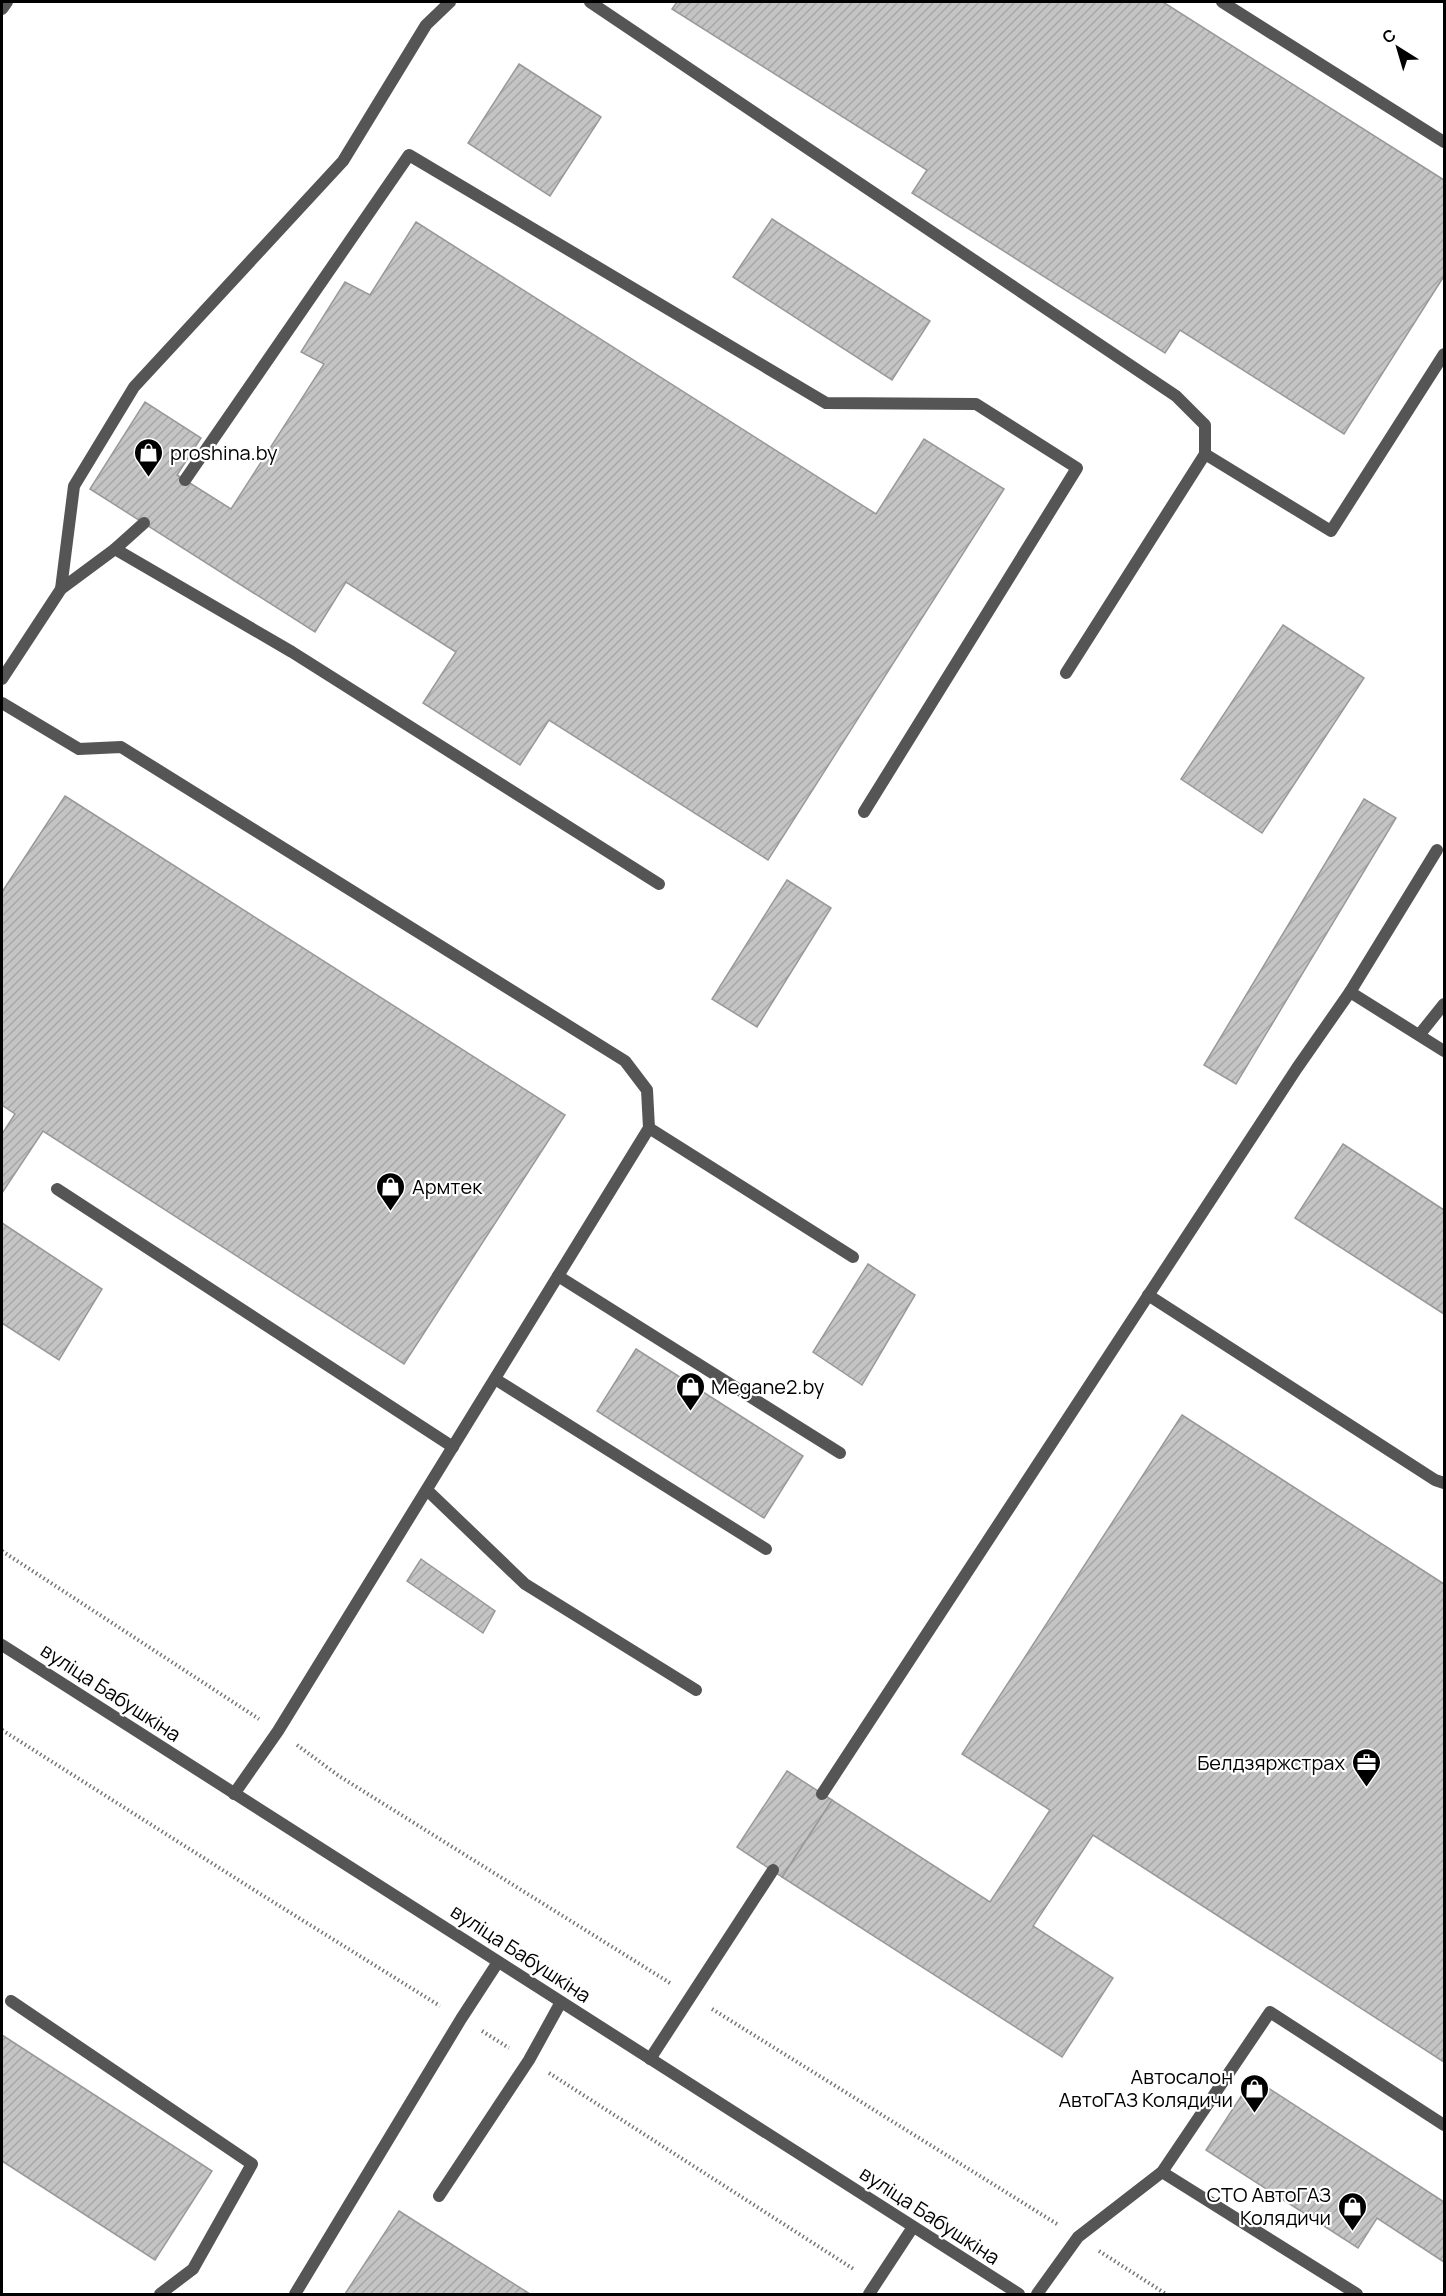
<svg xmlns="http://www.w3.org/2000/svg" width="1446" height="2296" viewBox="0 0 1446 2296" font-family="Manrope,sans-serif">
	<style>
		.building { fill: url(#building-hatch); stroke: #999; stroke-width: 1.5 }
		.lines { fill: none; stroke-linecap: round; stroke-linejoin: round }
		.path { stroke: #777; stroke-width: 4; stroke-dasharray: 1.5 3; stroke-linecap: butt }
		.service { stroke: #555; stroke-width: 12 }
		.tertiary { stroke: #555; stroke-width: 12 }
		.labels { text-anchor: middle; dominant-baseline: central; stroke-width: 4.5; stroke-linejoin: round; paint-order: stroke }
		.poi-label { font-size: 20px; fill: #000; stroke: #fff; text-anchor: start }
		.street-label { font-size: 20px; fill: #000; stroke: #fff }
	</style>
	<defs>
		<pattern id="building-hatch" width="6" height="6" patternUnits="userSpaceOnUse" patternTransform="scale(1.5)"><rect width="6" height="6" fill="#c4c4c4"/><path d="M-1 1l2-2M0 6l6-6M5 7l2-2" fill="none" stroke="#a7a7a7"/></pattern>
	</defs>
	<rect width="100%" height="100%" fill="#fff"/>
	<!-- building -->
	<g class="building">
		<polygon points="677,2 1163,2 1444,180 1444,276 1344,434 1180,330 1165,353 912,193 927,170 672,9"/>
		<polygon points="519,64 601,117 550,196 468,143"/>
		<polygon points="772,219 930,321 892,380 733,277"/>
		<polygon points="416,222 876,514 924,439 1004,489 768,860 549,720 520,765 423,703 456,652 346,582 315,632 90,489 145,402 201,438 177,475 231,509 324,364 301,352 345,282 370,295"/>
		<polygon points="1283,625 1364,678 1262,833 1181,779"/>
		<polygon points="65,796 565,1115 404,1364 43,1131 2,1193 2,1134 15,1114 2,1105 2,892"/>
		<polygon points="1364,799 1396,818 1236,1084 1204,1065"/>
		<polygon points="787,880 831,908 757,1027 712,999"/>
		<polygon points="1343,1144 1444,1210 1444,1314 1295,1218"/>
		<polygon points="2,1223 102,1289 59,1360 2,1323"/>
		<polygon points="868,1264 915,1295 862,1385 813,1352"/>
		<polygon points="636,1349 803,1456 764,1518 597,1411"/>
		<polygon points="1182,1415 1444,1584 1444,2062 1093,1835 1033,1926 1113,1978 1062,2057 782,1877 832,1800 990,1902 1050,1810 962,1754"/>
		<polygon points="421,1559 495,1611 483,1633 407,1581"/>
		<polygon points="787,1771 832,1800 782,1877 737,1847"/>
		<polygon points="2,2035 212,2171 155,2260 2,2161"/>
		<polygon points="1253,2078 1444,2202 1444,2262 1377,2218 1358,2248 1206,2150"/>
		<polygon points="399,2211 530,2294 345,2294"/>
	</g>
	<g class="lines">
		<!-- path -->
		<g class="path">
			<polyline points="2,1551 259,1719"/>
			<polyline points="2,1730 262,1895 440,2006"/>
			<polyline points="297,1745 339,1776 670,1983"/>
			<polyline points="712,2009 1057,2224"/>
			<polyline points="482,2031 509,2048"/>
			<polyline points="549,2073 855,2270"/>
			<polyline points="1099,2251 1166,2294"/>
		</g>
		<!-- service -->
		<g class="service">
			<polyline points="590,2 1176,396 1205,425 1205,454 1066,673"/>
			<polyline points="1222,2 1444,142"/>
			<polyline points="2,9 7,2"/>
			<polyline points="1205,454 1331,531 1444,354"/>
			<polyline points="185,480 409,155 826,403 976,404 1077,468 864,812"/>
			<polyline points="115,549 144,523"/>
			<polyline points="61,589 74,486 134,387 343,161 426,25 450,2"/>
			<polyline points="2,679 61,589 115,549 292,652 659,884"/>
			<polyline points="2,703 79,749 121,747 625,1061 647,1090 649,1128 278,1731 234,1794"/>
			<polyline points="1350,992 1437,850"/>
			<polyline points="1420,1034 1444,1004"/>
			<polyline points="649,1128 853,1257"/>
			<polyline points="57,1189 453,1447"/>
			<polyline points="558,1276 840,1453"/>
			<polyline points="1148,1295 1435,1480 1444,1483"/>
			<polyline points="495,1379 766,1549"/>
			<polyline points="427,1490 525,1584 696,1690"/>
			<polyline points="822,1794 1297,1068 1350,992 1444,1051"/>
			<polyline points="11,2001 252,2164 193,2269 160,2294"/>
			<polyline points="650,2059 773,1870"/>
			<polyline points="1162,2172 1357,2294"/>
			<polyline points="439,2196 529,2060 561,2002"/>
			<polyline points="295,2294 461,2019 498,1962"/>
			<polyline points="869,2294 913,2227"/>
			<polyline points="1037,2294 1078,2237 1162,2172 1270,2012 1444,2125"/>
		</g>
		<!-- tertiary -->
		<polyline class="tertiary" points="2,1645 1019,2294"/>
	</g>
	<!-- icons -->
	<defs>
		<symbol id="shop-pin" viewBox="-11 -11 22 30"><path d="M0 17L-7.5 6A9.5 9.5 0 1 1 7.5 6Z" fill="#000" stroke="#fff"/><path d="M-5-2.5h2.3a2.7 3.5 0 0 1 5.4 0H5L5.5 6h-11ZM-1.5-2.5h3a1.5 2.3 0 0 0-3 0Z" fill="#fff"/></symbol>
		<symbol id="office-pin" viewBox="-11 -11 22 30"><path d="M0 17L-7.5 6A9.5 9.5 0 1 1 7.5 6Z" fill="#000" stroke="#fff"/><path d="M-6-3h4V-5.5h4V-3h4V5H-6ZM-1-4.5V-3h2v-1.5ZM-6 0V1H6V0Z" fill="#fff"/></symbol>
	</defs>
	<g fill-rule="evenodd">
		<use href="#shop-pin" x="132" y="436" width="33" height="45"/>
		<use href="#shop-pin" x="374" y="1170" width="33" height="45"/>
		<use href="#shop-pin" x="674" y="1370" width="33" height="45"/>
		<use href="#office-pin" x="1350" y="1746" width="33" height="45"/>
		<use href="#shop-pin" x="1238" y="2072" width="33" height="45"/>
		<use href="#shop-pin" x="1336" y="2190" width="33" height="45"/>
	</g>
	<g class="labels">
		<!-- poi labels -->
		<g class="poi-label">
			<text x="170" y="452">proshina.by</text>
			<text x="412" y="1186">Армтек</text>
			<text x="711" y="1386">Megane2.by</text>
			<text x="1345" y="1762" text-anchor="end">Белдзяржстрах</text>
			<text x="1233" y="2076" text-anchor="end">Автосалон<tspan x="1233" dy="23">АвтоГАЗ Колядичи</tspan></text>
			<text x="1331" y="2194" text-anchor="end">СТО АвтоГАЗ<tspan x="1331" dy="23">Колядичи</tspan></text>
		</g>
		<!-- street labels -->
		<g class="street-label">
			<text transform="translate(111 1692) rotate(33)">вуліца Бабушкіна</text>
			<text transform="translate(521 1953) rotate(33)">вуліца Бабушкіна</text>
			<text transform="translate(930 2215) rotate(33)">вуліца Бабушкіна</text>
		</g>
	</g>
	<!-- border -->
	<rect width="1446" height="2296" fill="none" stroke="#000000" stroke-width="6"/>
	<!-- north arrow -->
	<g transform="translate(1398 48) rotate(323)" stroke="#ffffff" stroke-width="4.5" paint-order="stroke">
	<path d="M0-4.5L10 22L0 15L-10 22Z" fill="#000000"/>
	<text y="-9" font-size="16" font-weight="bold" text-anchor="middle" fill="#000000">С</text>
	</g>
</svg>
